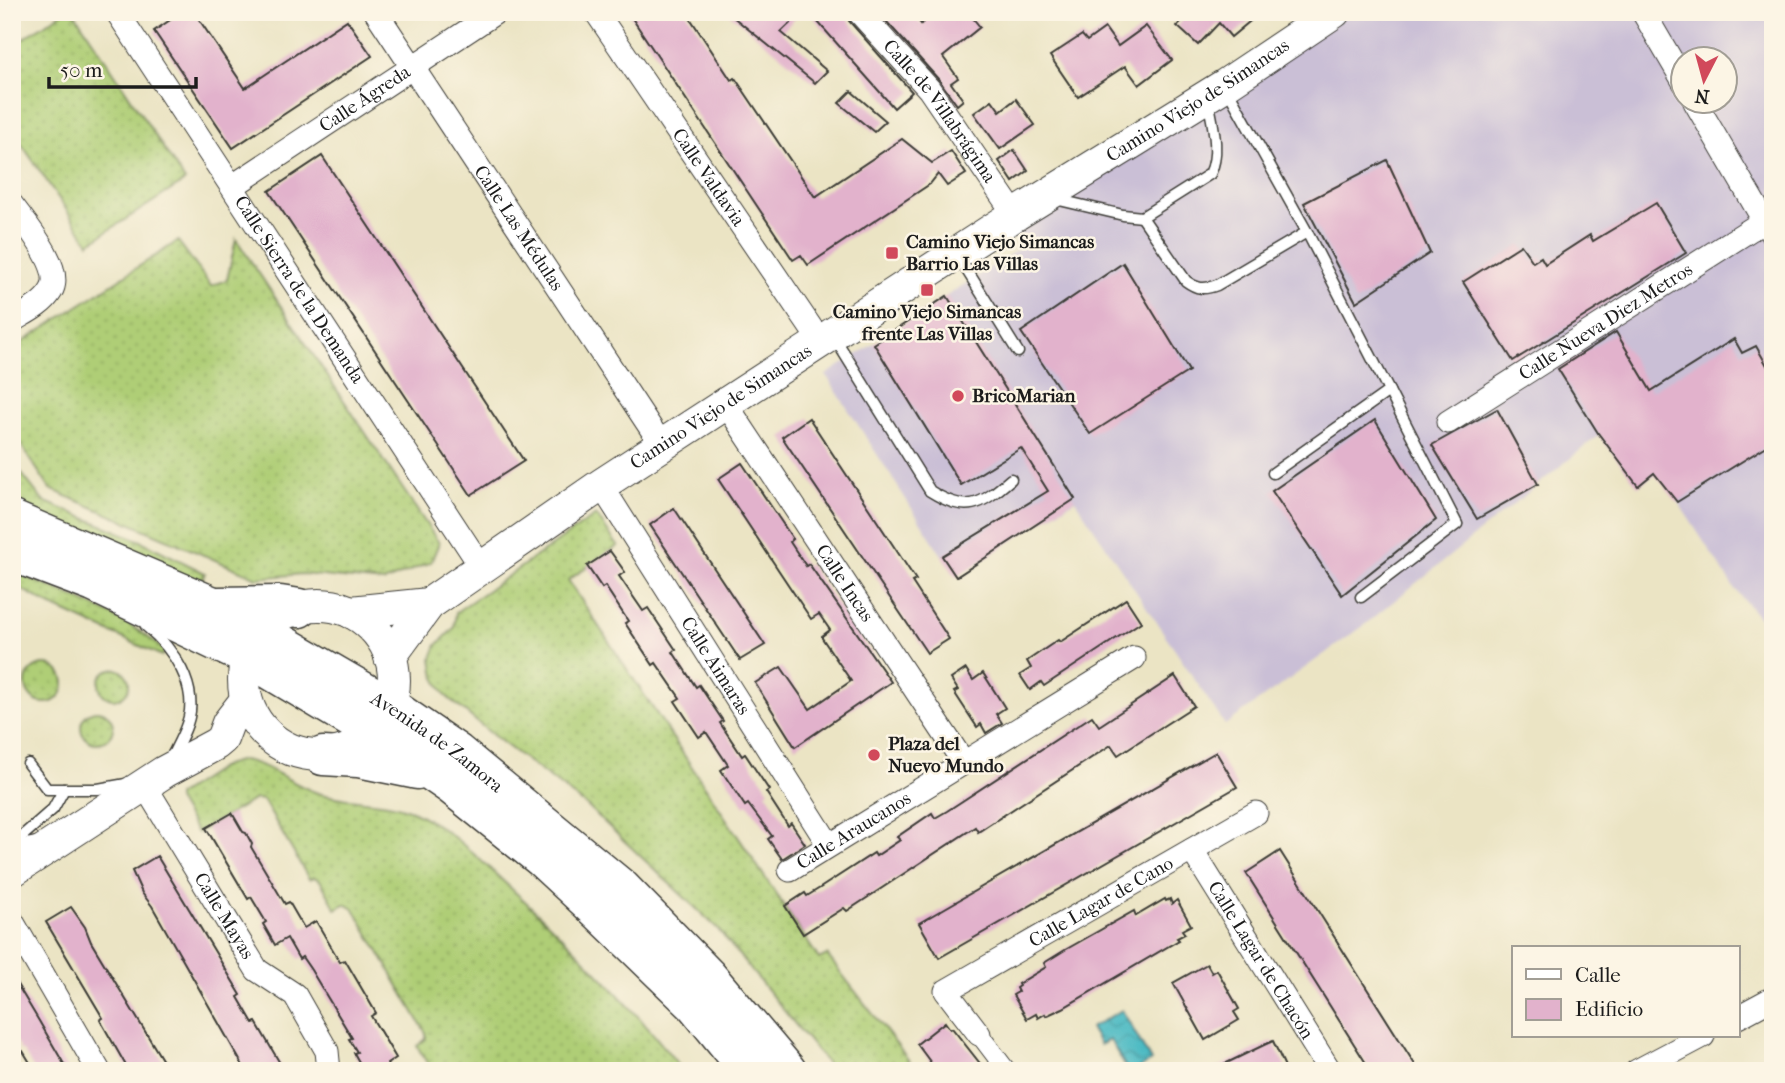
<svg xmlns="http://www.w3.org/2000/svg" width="1785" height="1083" viewBox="0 0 1785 1083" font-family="'IM FELL French Canon',serif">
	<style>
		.industrial { fill: #cabfd6; fill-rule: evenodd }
		.grass { fill: url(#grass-dots); stroke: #667549; stroke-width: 2 }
		.water { fill: url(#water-waves); stroke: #346b70; stroke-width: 2 }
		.building { fill: #e2b2cc }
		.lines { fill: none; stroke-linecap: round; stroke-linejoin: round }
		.service-casing { stroke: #3b3a35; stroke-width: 13 }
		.pedestrian-casing { stroke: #3b3a35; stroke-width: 20 }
		.minor-casing { stroke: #3b3a35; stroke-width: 25 }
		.secondary-casing { stroke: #3b3a35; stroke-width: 34 }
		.trunk-casing { stroke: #3b3a35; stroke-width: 41 }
		.service { stroke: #fff; stroke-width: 10 }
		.pedestrian { stroke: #fff; stroke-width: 18 }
		.minor { stroke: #fff; stroke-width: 23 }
		.secondary { stroke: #fff; stroke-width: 32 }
		.trunk { stroke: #fff; stroke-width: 38 }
		.poi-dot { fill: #d1495b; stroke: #fcf5e5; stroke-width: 2.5 }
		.labels { text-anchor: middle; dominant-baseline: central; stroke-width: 5; stroke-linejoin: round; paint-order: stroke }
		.street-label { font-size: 19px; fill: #1c1c1c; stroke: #fcf5e5 }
		.poi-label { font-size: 19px; font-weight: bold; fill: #1c1c1c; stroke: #fcf5e5; text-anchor: start }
	</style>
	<defs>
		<pattern id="grass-dots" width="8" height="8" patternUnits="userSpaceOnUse" patternTransform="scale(1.75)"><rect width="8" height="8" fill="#afce76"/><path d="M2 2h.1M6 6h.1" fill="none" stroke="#96b066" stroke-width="1.8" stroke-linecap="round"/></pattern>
		<pattern id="water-waves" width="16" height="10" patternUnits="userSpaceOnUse" patternTransform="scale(1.75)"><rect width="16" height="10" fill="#4cbac3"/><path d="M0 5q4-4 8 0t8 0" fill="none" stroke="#429fa7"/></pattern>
	</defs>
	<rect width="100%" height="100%" fill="#fcf5e5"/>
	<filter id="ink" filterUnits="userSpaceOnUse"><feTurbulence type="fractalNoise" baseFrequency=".0143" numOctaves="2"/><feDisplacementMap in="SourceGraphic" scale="14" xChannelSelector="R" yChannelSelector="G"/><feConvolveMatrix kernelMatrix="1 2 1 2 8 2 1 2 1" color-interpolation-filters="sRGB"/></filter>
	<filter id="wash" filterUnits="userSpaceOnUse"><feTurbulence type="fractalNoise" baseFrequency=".00686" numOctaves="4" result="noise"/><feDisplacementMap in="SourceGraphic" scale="28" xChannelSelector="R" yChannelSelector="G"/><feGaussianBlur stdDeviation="1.57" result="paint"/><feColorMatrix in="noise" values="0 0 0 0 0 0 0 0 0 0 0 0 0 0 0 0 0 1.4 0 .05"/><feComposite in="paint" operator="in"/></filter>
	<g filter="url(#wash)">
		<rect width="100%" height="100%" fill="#ebe4c4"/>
		<!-- industrial -->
		<path class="industrial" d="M1353,12H1773V635L1734,588L1678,502L1655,474L1638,486L1599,435L1362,627L1225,725L1075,500L956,577L826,375L1020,248L1010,230ZM1684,60H1726V102H1684Z"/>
		<!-- grass -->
		<g class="grass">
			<polygon points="64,12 74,12 185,181 89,243 12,130 12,46"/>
			<polygon points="236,239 439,543 431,562 384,582 302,574 257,578 50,489 21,445 12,442 12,349 178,241 211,286 227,280"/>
			<polygon points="12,461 43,501 141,541 205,573 200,585 12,506"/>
			<polygon points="596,515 618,546 568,580 819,959 827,955 917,1071 833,1071 717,928 587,806 494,736 445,695 435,678 432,658 437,645 454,628 456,612"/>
			<path d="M12,571C64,594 123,613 165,651L162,656L52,606L12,584Z"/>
			<circle cx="45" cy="684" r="19"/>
			<circle cx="114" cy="684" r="15"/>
			<circle cx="97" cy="727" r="16"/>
			<path d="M242,760C269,764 289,783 315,792C347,803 383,798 414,812C448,828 476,856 503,881C567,939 630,1002 683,1071H432L417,1046L426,1039V1033L354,909L345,904L336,909L320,880L314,877L309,879L263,800L255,799L197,833L177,800V796L225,765Z"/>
		</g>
		<!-- water -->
		<polygon class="water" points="1122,1010 1151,1061 1135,1071 1128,1071 1110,1040 1100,1045 1090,1028"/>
		<g id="blocks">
			<!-- building -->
			<g class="building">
				<polygon points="182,12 194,12 245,88 347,20 372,56 233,148 154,31"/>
				<polygon points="628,12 686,12 731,80 735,78 815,197 902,139 932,163 951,151 966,174 947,186 938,174 930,184 808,265 801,255 793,260"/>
				<polygon points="727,12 802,12 781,32 827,71 815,83"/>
				<polygon points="809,12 845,12 849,21 912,92 894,108"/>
				<polygon points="878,12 912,12 921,24 936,12 968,12 980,27 943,57 958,78 951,83 963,100 957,105 939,80"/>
				<polygon points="1204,12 1261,12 1231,37 1219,23 1198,45 1177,26 1189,13 1196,19"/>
				<polygon points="1146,26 1172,60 1139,85 1125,66 1078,97 1050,56 1082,35 1087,41 1105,28 1118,46"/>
				<polygon points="851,91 886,121 874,132 839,103"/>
				<polygon points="1016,99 1035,125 1000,149 974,113 992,100 1000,111"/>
				<polygon points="1014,150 1028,171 1013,182 999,161"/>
				<polygon points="322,156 524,461 471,495 269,191"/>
				<polygon points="1387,160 1430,253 1356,302 1304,203"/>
				<polygon points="1656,203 1686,253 1513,361 1463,282 1521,245 1533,262 1541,257 1545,264 1590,235 1593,241"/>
				<polygon points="1123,263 1189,371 1090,434 1021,332"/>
				<polygon points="947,296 1075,499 956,577 942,556 1048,491 1021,448 961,485 874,344"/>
				<polygon points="1616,332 1651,391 1734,339 1742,353 1756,346 1773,376 1773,442 1677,502 1654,473 1638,486 1598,433 1558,369"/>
				<polygon points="1497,409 1538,484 1477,519 1432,445"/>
				<polygon points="809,418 916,580 912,582 949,639 927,653 782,437"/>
				<polygon points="1375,420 1436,520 1342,595 1272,491"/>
				<polygon points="742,463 793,539 790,542 806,566 809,564 891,682 795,747 755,683 781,667 810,709 851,681 822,638 822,636 830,630 819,614 811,619 718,479"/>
				<polygon points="674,508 765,645 740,660 650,525"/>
				<polygon points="610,551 625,572 619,576 643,611 648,608 676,650 673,652 696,687 699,685 723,721 720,723 742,756 745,754 769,790 766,792 788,826 791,823 805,844 782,859 768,839 772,836 748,804 745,806 721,770 728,765 706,732 699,737 675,701 680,698 656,663 653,665 625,623 628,621 605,586 602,588 587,566"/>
				<polygon points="1126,599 1141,622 1044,686 1041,682 1030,690 1020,675 1031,668 1027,661 1058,640 1060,642"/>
				<polygon points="966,669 973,680 983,673 1005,708 996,714 1002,723 986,733 981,724 977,727 954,692 958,690 951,679"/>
				<polygon points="1175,676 1194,706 1118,755 1111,745 978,832 975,827 847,911 844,908 803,934 785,906 805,893 807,896 820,888 874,853 876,856 900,840 897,837 932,813 935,818 947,811 1092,716 1099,726"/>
				<polygon points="1216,752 1237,787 939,958 919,923"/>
				<polygon points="232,813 243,832 246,833 252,844 251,847 285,904 289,902 304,928 316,921 340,962 345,960 376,1013 371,1016 396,1058 387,1064 391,1071 364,1071 354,1053 357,1052 349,1039 352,1038 311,970 302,957 299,959 287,938 275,945 263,924 266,922 251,897 248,899 206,828"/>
				<polygon points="1280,851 1419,1071 1371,1071 1246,873"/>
				<polygon points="157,856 241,995 238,997 253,1023 256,1022 281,1065 270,1071 246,1071 152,906 142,893 132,871"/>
				<polygon points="1165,899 1166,901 1170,899 1172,904 1177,900 1191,925 1182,930 1185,934 1177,938 1179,940 1063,1008 1046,1016 1045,1014 1038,1018 1036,1014 1027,1019 1013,995 1018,992 1016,988 1019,986 1018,984 1046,967 1044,963 1065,950 1134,911 1136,916"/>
				<polygon points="71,907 85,927 91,942 169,1071 129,1071 100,1020 103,1018 46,922"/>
				<polygon points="1207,964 1212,973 1217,970 1239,1009 1234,1012 1239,1020 1205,1040 1173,983"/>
				<polygon points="12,976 39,1021 68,1071 35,1071 23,1051 20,1050 12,1032"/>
				<polygon points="945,1022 950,1029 952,1028 986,1071 937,1071 917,1044"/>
				<polygon points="1273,1041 1287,1071 1210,1071 1264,1045"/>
			</g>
		</g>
	</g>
	<g filter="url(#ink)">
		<use href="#blocks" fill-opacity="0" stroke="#3b3a35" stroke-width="2"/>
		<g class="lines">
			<defs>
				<g id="service">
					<polyline points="1226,87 1307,232 1389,391 1273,473"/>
					<path d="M1055,199L1123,215L1142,217L1210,174C1221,152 1212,122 1208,99"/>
					<path d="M1142,217L1186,281C1197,289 1204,290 1217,285L1307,232"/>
					<polyline points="958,256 1018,352"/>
					<path d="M834,337L930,491C967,514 980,506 1011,479"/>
					<polyline points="1361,597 1457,524 1389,391"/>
					<path d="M146,626C173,648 200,687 187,724C183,736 176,748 170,760"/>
					<polyline points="28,764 47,789 98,789 126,784"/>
					<polyline points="12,845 53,809 64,789"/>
					<polyline points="12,847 37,842"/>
				</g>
				<polyline id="pedestrian" points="979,1034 1007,1071"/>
				<g id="minor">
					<path id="s1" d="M117,12L482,568"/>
					<path id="s2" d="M376,12L662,445"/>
					<path id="s3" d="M596,12L820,341"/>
					<path id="s4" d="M859,12L929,89L1015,215"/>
					<polyline points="1643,12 1684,82"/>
					<polyline points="1695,102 1773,236"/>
					<path id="s5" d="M233,186L496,12"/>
					<path d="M12,205C25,223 65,269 51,291C43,305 25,313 12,321"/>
					<path id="s6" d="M726,404L964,763"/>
					<path id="s7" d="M1448,422L1764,221"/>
					<path id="s8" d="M601,485L829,845"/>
					<path id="s9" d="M145,786L257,970L295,995L327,1051L329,1071"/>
					<path id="s10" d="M1192,850L1330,1071"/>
					<path id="s11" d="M790,870L1134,658"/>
					<polyline points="12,921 99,1071"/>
					<polyline points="1738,1017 1773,998"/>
					<path id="s12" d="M979,1034L946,991L1256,813"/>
					<polyline points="1637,1071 1703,1036"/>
				</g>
				<g id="secondary">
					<circle cx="319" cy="680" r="75"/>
					<polyline points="351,612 429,604"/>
					<path id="s13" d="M390,657L429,604L601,485L1015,215L1225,85L1334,12"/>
					<polyline points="12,871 164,772 216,744 222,739 228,723 246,700"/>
				</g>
				<g id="trunk">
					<path id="s14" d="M12,520L225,611L390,707L457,753L622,889L707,976L787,1071"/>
					<polyline points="12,552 94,583 247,656 374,732 451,785 543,859 600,912 695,1004 750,1071"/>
					<polyline points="219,606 280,605 299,608"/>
					<polyline points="323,756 358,758 417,770"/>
				</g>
			</defs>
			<!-- service casing -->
			<use href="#service" class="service-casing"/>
			<!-- pedestrian casing -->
			<use href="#pedestrian" class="pedestrian-casing"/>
			<!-- minor casing -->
			<use href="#minor" class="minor-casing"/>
			<!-- secondary casing -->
			<use href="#secondary" class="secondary-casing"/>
			<!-- trunk casing -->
			<use href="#trunk" class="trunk-casing"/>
			<!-- service -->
			<use href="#service" class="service"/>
			<!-- pedestrian -->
			<use href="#pedestrian" class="pedestrian"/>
			<!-- minor -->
			<use href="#minor" class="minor"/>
			<!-- secondary -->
			<use href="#secondary" class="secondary"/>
			<!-- trunk -->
			<use href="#trunk" class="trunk"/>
		</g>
	</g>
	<!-- markers -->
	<g class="poi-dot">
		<rect x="885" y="246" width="14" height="14" rx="3.5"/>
		<rect x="920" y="283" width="14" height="14" rx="3.5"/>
		<circle cx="958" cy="396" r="7"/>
		<circle cx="874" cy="755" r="7"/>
	</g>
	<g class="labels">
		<!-- street labels -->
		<g class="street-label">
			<text stroke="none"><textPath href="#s5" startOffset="158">Calle Ágreda</textPath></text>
			<text stroke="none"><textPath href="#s13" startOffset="985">Camino Viejo de Simancas</textPath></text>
			<text stroke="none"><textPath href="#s4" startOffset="128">Calle de Villabrágima</textPath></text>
			<text stroke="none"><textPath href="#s3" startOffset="200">Calle Valdavia</textPath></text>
			<text stroke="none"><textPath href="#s2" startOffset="259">Calle Las Médulas</textPath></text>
			<text stroke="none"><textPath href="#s1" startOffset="332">Calle Sierra de la Demanda</textPath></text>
			<text stroke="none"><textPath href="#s7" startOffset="187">Calle Nueva Diez Metros</textPath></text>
			<text stroke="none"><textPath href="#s13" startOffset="418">Camino Viejo de Simancas</textPath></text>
			<text stroke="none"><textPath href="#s6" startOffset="215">Calle Incas</textPath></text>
			<text stroke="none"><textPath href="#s8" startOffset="214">Calle Aimaras</textPath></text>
			<text stroke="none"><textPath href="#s14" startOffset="481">Avenida de Zamora</textPath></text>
			<text stroke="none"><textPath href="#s11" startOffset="75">Calle Araucanos</textPath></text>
			<text stroke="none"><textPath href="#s12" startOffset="233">Calle Lagar de Cano</textPath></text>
			<text stroke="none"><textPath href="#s9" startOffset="152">Calle Mayas</textPath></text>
			<text stroke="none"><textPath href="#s10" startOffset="130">Calle Lagar de Chacón</textPath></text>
		</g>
		<!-- poi labels -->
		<g class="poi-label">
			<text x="906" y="242">Camino Viejo Simancas<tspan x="906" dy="22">Barrio Las Villas</tspan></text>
			<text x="927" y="312" text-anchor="middle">Camino Viejo Simancas<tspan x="927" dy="22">frente Las Villas</tspan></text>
			<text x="972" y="396">BricoMarian</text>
			<text x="888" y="744">Plaza del<tspan x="888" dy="22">Nuevo Mundo</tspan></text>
		</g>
	</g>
	<!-- margin -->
	<rect width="1785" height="1083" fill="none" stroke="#fcf5e5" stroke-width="42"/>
	<!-- legend -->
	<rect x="1512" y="946" width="228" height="91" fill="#fcf5e5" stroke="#a29e95" stroke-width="2"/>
	<rect x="1526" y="969" width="35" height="10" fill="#ffffff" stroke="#a29e95" stroke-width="2"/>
	<text x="1575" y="982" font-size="21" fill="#1c1c1c">Calle</text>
	<rect x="1526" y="999" width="35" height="21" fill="#e2b2cc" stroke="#a29e95" stroke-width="2"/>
	<text x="1575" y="1016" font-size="21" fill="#1c1c1c">Edificio</text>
	<!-- north arrow -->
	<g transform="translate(1704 80) rotate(186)"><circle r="33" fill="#fcf5e5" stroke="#a29e95" stroke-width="2"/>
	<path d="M0-5L12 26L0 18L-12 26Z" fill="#d1495b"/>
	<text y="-10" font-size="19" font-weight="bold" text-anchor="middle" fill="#1c1c1c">N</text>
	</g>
	<!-- scale -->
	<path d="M49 77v10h147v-10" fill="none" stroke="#1c1c1c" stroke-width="3.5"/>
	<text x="60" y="77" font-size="21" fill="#1c1c1c" stroke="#fcf5e5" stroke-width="5" paint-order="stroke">50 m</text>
</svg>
